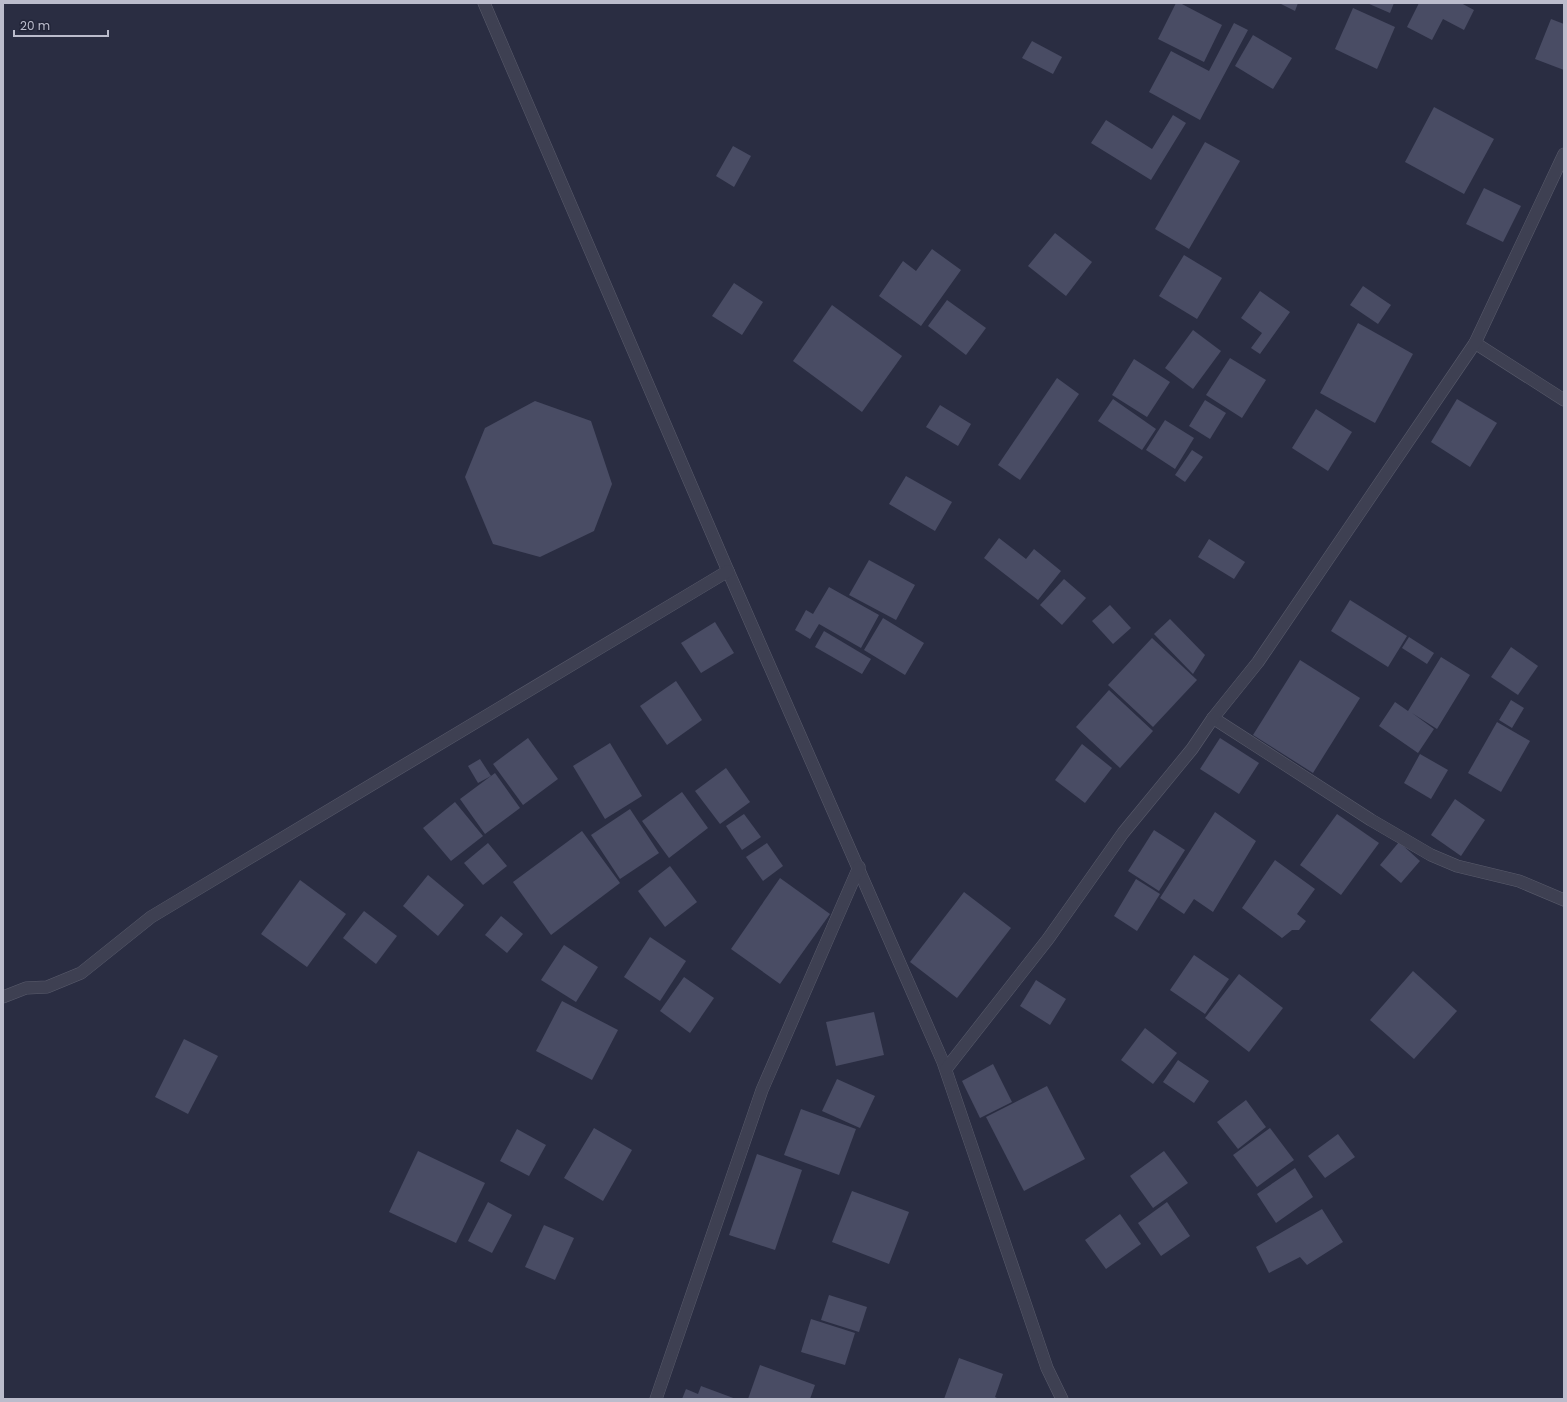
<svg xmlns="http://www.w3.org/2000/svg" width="1567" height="1402" viewBox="0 0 1567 1402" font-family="Poppins,sans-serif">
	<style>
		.building { fill: #494c64 }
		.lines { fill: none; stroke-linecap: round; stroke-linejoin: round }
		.minor-casing { stroke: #595b6c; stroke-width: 13 }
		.minor { stroke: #3e4052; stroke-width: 12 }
	</style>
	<rect width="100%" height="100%" fill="#2a2d42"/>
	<!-- building -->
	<g class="building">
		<polygon points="1176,3 1180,3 1222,25 1204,62 1158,39"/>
		<polygon points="1279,3 1298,3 1295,11"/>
		<polygon points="1367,3 1394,3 1390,13"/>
		<polygon points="1419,3 1461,3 1474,10 1464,30 1443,19 1432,40 1407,27"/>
		<polygon points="1353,8 1395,27 1377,69 1335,49"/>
		<polygon points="1551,19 1564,24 1564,70 1535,59"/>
		<polygon points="1234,23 1248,30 1200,120 1149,92 1171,51 1209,71"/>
		<polygon points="1253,35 1292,58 1273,89 1235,66"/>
		<polygon points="1032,41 1062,57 1053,74 1022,58"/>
		<polygon points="1434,107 1494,139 1464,194 1405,162"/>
		<polygon points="1173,115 1186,123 1151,180 1091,143 1106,120 1152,149"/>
		<polygon points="1205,142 1240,161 1189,249 1155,229"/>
		<polygon points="733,146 751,156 734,187 716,176"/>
		<polygon points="1484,188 1521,206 1503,242 1466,224"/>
		<polygon points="1055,233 1092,262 1066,296 1028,266"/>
		<polygon points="932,249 961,270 921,326 879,296 903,261 916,271"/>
		<polygon points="1184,255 1222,278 1197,319 1159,296"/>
		<polygon points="734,283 763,302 742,335 712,316"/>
		<polygon points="1363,286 1391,305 1378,324 1350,305"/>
		<polygon points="1260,291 1290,312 1260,354 1251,348 1262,333 1241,318"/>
		<polygon points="947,300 986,328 966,355 928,326"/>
		<polygon points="832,305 902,356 862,412 793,361"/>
		<polygon points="1358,323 1413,354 1375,423 1320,393"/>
		<polygon points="1193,330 1221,351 1193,389 1165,368"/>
		<polygon points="1230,358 1266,380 1242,418 1206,395"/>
		<polygon points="1134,359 1170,382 1147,417 1112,395"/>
		<polygon points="1057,378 1079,394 1020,480 998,465"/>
		<polygon points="1113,399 1156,429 1142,450 1098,421"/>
		<polygon points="1457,399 1497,423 1470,467 1431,442"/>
		<polygon points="1205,400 1226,413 1210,439 1189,426"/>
		<polygon points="535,401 591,421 612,484 594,531 540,557 493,544 465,477 485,428"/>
		<polygon points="940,405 971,424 958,446 926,427"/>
		<polygon points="1316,409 1352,432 1328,471 1292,448"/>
		<polygon points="1165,420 1194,438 1175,469 1146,450"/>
		<polygon points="1192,450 1203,457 1185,482 1175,475"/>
		<polygon points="906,476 952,502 935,531 889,504"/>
		<polygon points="999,538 1026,559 1034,549 1061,571 1038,600 984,558"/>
		<polygon points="1209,539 1245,562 1234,579 1198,557"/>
		<polygon points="869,560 915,585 896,620 849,595"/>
		<polygon points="1064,579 1086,598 1062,625 1040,605"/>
		<polygon points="829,587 879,615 861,648 819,624 810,639 795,630 806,610 813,614"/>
		<polygon points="1350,600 1407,636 1388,667 1331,631"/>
		<polygon points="1110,605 1131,628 1113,644 1092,621"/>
		<polygon points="883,618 924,643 905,675 864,650"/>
		<polygon points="1170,619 1205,655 1193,674 1154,634"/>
		<polygon points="715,622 734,653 701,673 681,643"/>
		<polygon points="824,631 871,659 862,674 815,647"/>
		<polygon points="1409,637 1434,653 1427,664 1402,648"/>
		<polygon points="1152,638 1197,680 1153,727 1108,685"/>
		<polygon points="1511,647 1538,666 1518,695 1491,677"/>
		<polygon points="1441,657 1470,675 1437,729 1412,713 1434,729 1418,753 1379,726 1395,702 1408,711"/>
		<polygon points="1300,660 1360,698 1313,773 1253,735"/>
		<polygon points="676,681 702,720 667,745 640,706"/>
		<polygon points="1109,690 1153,731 1120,768 1076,727"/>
		<polygon points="1511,700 1524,708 1512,728 1499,720"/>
		<polygon points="1497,722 1530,741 1501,792 1468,773"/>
		<polygon points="528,738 558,779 523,805 493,764"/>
		<polygon points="1220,738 1259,763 1239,794 1200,769"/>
		<polygon points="610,743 642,796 605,819 573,766"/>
		<polygon points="1082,744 1112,768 1085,803 1055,780"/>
		<polygon points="1420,754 1448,770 1431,799 1404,783"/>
		<polygon points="480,759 491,776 478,783 468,766"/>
		<polygon points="726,768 750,802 720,824 695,791"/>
		<polygon points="495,773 520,808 485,834 460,799"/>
		<polygon points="682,792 708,828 669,858 642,821"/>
		<polygon points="1455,799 1485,820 1461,856 1431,835"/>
		<polygon points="455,802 483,836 451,861 423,828"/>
		<polygon points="630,809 659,853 620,879 591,835"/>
		<polygon points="1215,812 1256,841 1213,912 1194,899 1184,914 1160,898"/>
		<polygon points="744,814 761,837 742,850 726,826"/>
		<polygon points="1337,814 1379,843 1341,895 1300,865"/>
		<polygon points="1154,830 1185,850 1159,891 1128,871"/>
		<polygon points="582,831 620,883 551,935 513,882"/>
		<polygon points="1399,842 1420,861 1401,883 1380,865"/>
		<polygon points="488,843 507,866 483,885 464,863"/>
		<polygon points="767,843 783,866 763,881 746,857"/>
		<polygon points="1275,860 1315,889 1297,914 1306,921 1299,930 1292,930 1282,938 1242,908"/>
		<polygon points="670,866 697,902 665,927 638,891"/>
		<polygon points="428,875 464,905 438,936 403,906"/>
		<polygon points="780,878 830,914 780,984 731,949"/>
		<polygon points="1136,879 1160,894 1137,931 1114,916"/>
		<polygon points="300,880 346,914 307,967 261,934"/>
		<polygon points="964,892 1011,928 957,998 910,962"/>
		<polygon points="364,911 397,936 376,964 343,938"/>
		<polygon points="501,916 523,934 507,953 485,935"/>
		<polygon points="650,937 686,961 660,1001 624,977"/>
		<polygon points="564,945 598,967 576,1002 541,980"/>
		<polygon points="1194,955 1229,979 1205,1014 1170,990"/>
		<polygon points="1413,971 1457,1011 1414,1059 1370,1020"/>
		<polygon points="1239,974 1283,1008 1249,1052 1205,1018"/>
		<polygon points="684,977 714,998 690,1033 660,1011"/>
		<polygon points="1036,980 1066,999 1050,1025 1020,1006"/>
		<polygon points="562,1001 618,1030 592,1080 536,1051"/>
		<polygon points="874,1012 884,1055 836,1066 826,1022"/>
		<polygon points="1145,1028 1177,1053 1153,1084 1121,1060"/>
		<polygon points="184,1039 218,1056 188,1114 155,1097"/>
		<polygon points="1178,1060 1209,1081 1194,1103 1163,1082"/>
		<polygon points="993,1064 1012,1102 980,1118 962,1081"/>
		<polygon points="837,1079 875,1096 860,1128 822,1111"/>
		<polygon points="1047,1086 1085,1159 1024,1191 986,1117"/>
		<polygon points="1246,1100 1266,1127 1238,1149 1217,1122"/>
		<polygon points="801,1109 856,1129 839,1175 784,1155"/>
		<polygon points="594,1128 632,1150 603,1201 564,1178"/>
		<polygon points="1270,1128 1294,1160 1257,1187 1233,1155"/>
		<polygon points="517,1129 546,1145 529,1176 500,1161"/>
		<polygon points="1338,1134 1355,1157 1325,1178 1308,1156"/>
		<polygon points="418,1151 485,1183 456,1243 389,1212"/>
		<polygon points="1164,1151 1188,1183 1153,1208 1130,1176"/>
		<polygon points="757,1154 802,1170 775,1250 729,1235"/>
		<polygon points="1295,1168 1313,1197 1276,1223 1257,1194"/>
		<polygon points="852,1191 909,1212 889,1264 832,1242"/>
		<polygon points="488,1202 512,1215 492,1253 468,1241"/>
		<polygon points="1167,1202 1190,1236 1161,1256 1138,1223"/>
		<polygon points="1322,1209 1343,1242 1307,1265 1300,1257 1269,1273 1256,1247"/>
		<polygon points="1120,1214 1141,1244 1106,1269 1085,1240"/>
		<polygon points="544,1225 574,1238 555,1280 525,1267"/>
		<polygon points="829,1295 867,1307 859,1332 821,1320"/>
		<polygon points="811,1319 855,1333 845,1365 801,1352"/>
		<polygon points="959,1358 1003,1374 995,1397 999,1399 944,1399"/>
		<polygon points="760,1365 815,1385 810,1399 748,1399"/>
		<polygon points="701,1386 736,1399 682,1399 686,1389 698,1394"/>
	</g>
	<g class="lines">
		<defs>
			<g id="minor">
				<polyline points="484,3 728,571 943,1062 1047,1368 1062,1399"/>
				<polyline points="1475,343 1564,400"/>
				<polyline points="1213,718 1371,820 1431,855 1457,866 1519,881 1564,900"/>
				<polyline points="3,997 26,988 47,987 81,973 151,917 728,571"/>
				<polyline points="946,1069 1048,939 1123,833 1192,749 1213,718 1258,662 1475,343 1564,154"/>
				<polyline points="656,1399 762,1090 859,867"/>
			</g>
		</defs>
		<!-- minor casing -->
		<use href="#minor" class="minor-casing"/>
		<!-- minor -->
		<use href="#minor" class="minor"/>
	</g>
	<!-- border -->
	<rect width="1567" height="1402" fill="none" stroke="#bbbccc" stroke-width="8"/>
	<!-- scale -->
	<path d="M14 30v6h94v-6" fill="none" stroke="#bbbccc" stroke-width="2"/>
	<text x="20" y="30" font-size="12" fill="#bbbccc" stroke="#222538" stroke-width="3" paint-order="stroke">20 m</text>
</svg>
